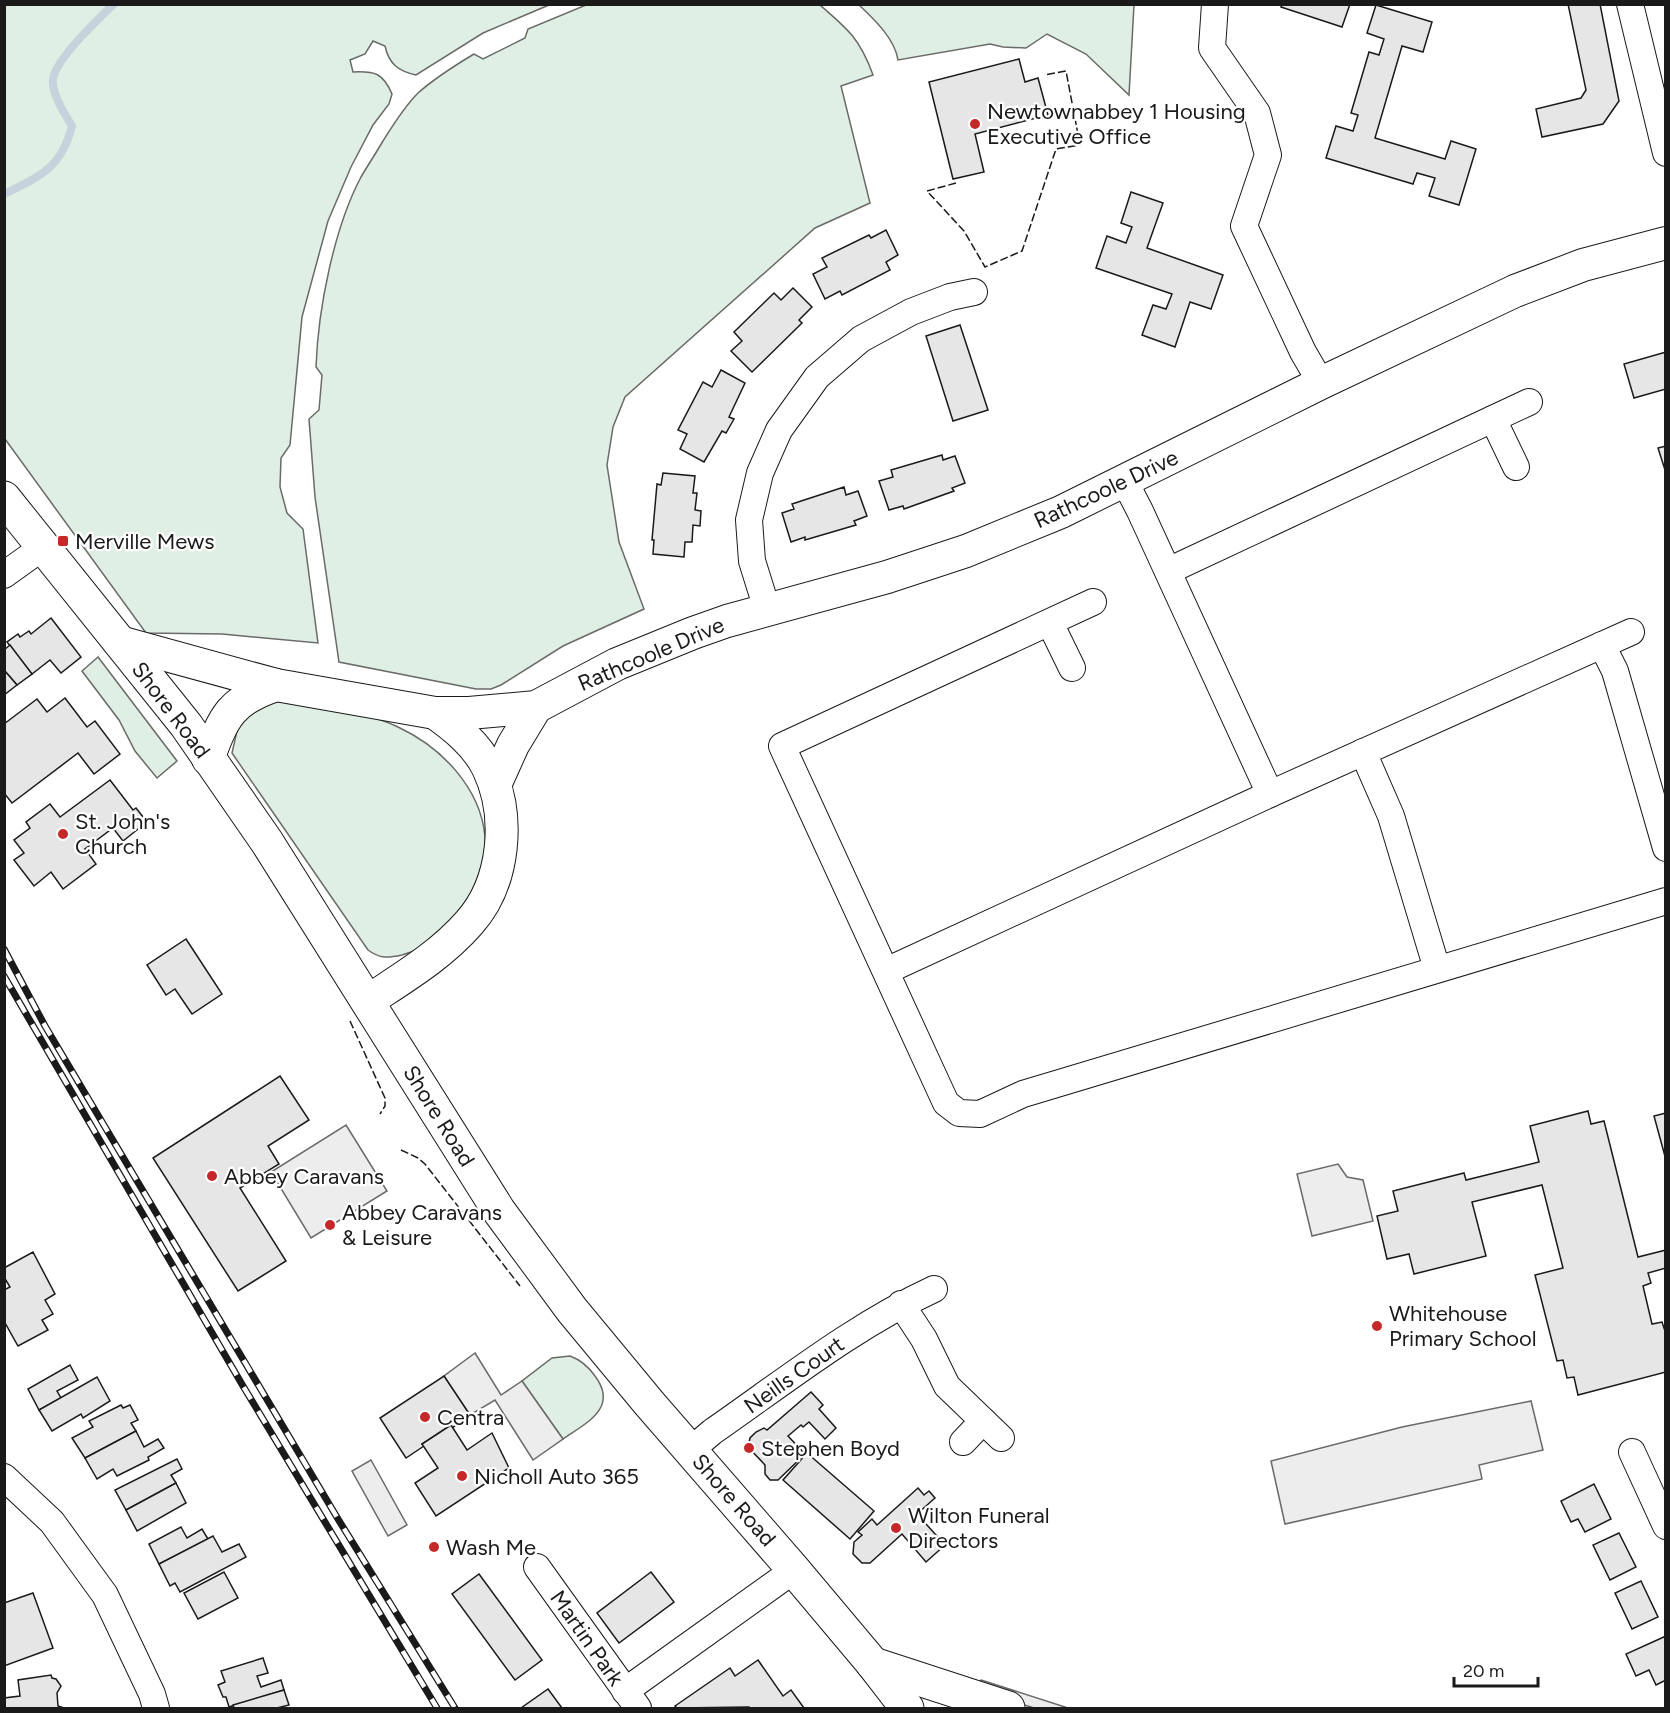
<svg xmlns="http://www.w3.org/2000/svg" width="1670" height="1713" viewBox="0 0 1670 1713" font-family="Figtree,sans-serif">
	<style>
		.green { fill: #e0efe3; stroke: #6a6a6a; stroke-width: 1.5 }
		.parking { fill: #ededed; stroke: #6a6a6a; stroke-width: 1.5 }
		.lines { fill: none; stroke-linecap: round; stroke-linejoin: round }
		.stream { stroke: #c6d2dc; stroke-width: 8 }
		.building { fill: #e6e6e6; stroke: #1a1a1a; stroke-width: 1.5 }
		.minor-casing { stroke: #1a1a1a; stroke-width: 28 }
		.tertiary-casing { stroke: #1a1a1a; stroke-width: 34 }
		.secondary-casing { stroke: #1a1a1a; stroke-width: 35 }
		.primary-casing { stroke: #1a1a1a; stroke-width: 35 }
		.minor { stroke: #fff; stroke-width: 26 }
		.tertiary { stroke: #fff; stroke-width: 32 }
		.secondary { stroke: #fff; stroke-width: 33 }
		.primary { stroke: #fff; stroke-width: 33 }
		.rail-casing { stroke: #1a1a1a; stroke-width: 7 }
		.rail { stroke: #fff; stroke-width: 4.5; stroke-dasharray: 14; stroke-linecap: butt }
		.fence { stroke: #1a1a1a; stroke-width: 1.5; stroke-dasharray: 8 3; stroke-linecap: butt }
		.poi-dot { fill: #c62828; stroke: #fff; stroke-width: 2 }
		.labels { text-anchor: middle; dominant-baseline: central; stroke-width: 4.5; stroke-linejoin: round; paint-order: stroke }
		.poi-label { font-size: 22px; fill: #1a1a1a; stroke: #fff; text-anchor: start }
		.street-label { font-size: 22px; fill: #1a1a1a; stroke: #fff }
	</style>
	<rect width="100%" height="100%" fill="#fff"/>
	<!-- green -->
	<g class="green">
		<path d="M4,5H549L483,33L416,75C398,71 389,64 385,46L373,41L365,54L350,60L353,72C375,71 383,73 392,94L389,104L373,125L351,167L328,221L302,317L290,445L281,458L280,487L287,513L303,529L318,643L222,634L146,633L5,439Z"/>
		<path d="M586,5H820C848,29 860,39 873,75L841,86L870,203L815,228L625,397L613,427L607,465L619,542L644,609L563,646L501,685L491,689H476L339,662L315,497L309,419L319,410L322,375L316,367C318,309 334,228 361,177C368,165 376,153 383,141C393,125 404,107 418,93C435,78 454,66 474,54L483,59L525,38L528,29Z"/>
		<path d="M859,5H1134L1129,95L1086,54L1047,34L1026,48L1003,47L990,44L898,60C895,39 874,19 859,5Z"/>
		<polygon points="98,657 177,761 157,778 135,751 119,720 82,671"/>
		<path d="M274,699C312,706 364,710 398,727C441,747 480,787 485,836C488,867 461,923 435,940C426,946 413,952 402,955C388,958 380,959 368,950L232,753L239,722L249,708Z"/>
		<path d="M570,1356C581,1360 588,1366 595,1376C619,1408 586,1423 563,1439L522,1381L552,1358Z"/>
	</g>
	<!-- parking -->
	<g class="parking">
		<polygon points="346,1125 387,1191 311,1238 271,1172"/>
		<polygon points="1338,1164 1347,1177 1363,1180 1373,1221 1312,1236 1297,1174"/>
		<polygon points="475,1353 501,1395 522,1381 563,1439 533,1460 495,1400 470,1415 444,1376"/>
		<polygon points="1531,1401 1543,1450 1479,1465 1482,1479 1285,1524 1271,1461 1402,1427"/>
		<polygon points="371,1460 407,1525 388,1536 352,1471"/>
		<polygon points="981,1680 1068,1708 1069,1708 1034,1708 973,1689"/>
	</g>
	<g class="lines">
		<!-- stream -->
		<path class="stream" d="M4,194C40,176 61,169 72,126C65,115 51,93 53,79C56,59 98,19 114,4"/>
	</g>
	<!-- building -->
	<g class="building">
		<polygon points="1282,4 1350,4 1342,27 1281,7"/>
		<polygon points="1568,4 1600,4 1619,101 1603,124 1542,137 1536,109 1581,98 1586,90"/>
		<polygon points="1376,5 1432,22 1423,52 1402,46 1375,138 1445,159 1451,141 1476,149 1459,205 1429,196 1435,178 1417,173 1413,184 1326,158 1336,126 1353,131 1358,115 1351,113 1369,52 1379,55 1384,39 1367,33"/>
		<polygon points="1019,59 1025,82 1038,78 1048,115 975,134 984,172 953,179 929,82"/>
		<polygon points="1131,192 1163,203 1147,248 1223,275 1211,309 1190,302 1175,347 1142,335 1153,305 1166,309 1172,294 1096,268 1107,236 1126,243 1132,227 1121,223"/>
		<polygon points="886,230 898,255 886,262 890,270 842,295 840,291 825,299 813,274 827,267 822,258 869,235 871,238"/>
		<polygon points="793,288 812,307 799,320 802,323 752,372 731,351 742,341 734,332 774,293 781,300"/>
		<polygon points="960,325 988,410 953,421 926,336"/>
		<polygon points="1666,352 1666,389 1634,398 1624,364"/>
		<polygon points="721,370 745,383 729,417 734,419 726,433 722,431 704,462 680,449 687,434 678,430 703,382 712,387"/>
		<polygon points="1666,446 1666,473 1658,448"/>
		<polygon points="942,455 943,460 955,456 965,483 952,488 954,491 904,509 903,506 889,510 879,481 893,477 891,470"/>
		<polygon points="663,473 695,476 693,493 697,493 695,510 701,511 700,526 693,525 692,542 685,542 684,557 653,554 654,540 652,540 657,484 661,485"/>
		<polygon points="844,487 846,495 858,491 867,516 854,521 856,525 805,540 805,537 791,542 782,513 794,509 792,504"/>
		<polygon points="51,618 81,657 61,673 50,660 32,674 7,642 18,634 20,637 29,631 31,634"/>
		<polygon points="10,645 32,674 17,685 4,670 4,650"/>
		<polygon points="4,670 17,685 4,695"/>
		<polygon points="65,698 87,727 95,721 120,754 94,774 78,753 12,803 4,793 4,724 37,699 47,712"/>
		<polygon points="110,780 133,810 136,808 147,822 123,841 113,828 85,849 96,864 63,889 51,872 34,886 14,860 24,853 14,840 30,828 26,822 50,804 60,817"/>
		<polygon points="186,939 222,994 192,1014 175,989 166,995 147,965"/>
		<polygon points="280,1076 309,1120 268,1146 279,1164 240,1188 286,1261 238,1291 153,1158"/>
		<polygon points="1588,1111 1591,1124 1604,1121 1638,1257 1666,1250 1666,1268 1648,1273 1651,1283 1643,1286 1652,1324 1662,1322 1666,1334 1666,1372 1578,1395 1574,1377 1567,1378 1563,1360 1557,1361 1535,1275 1563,1268 1542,1185 1472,1202 1486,1256 1414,1274 1409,1254 1387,1259 1377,1216 1398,1211 1393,1191 1464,1173 1466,1180 1539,1162 1530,1126"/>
		<polygon points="1666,1113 1666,1160 1654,1116"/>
		<polygon points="33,1252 55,1294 45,1300 53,1314 42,1320 48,1330 18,1346 4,1321 4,1290 10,1287 4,1277 4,1268"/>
		<polygon points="70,1365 78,1380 57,1391 61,1398 39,1410 28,1389"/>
		<polygon points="444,1376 470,1415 452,1428 451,1425 422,1444 424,1446 406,1458 380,1418"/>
		<polygon points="97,1377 110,1401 83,1418 81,1414 52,1431 39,1410"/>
		<polygon points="811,1392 823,1405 819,1409 836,1428 825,1439 809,1422 803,1427 801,1425 788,1436 805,1454 778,1480 770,1480 765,1474 765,1465 748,1447 750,1438 756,1432 764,1428 767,1430"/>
		<polygon points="121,1405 123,1408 130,1405 138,1420 131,1423 136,1431 85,1458 72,1438 93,1427 89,1421"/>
		<polygon points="451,1425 467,1450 492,1433 509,1468 436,1516 415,1483 438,1468 422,1444"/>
		<polygon points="136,1431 144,1447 158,1439 164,1448 148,1457 149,1460 117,1476 113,1469 97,1479 85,1458"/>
		<polygon points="807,1453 874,1511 850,1539 783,1480"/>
		<polygon points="177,1459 182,1469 171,1475 176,1483 126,1510 115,1490"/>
		<polygon points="176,1483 186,1503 137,1531 126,1510"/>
		<polygon points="1594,1484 1611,1519 1585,1532 1578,1519 1571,1522 1561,1501"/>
		<polygon points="918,1488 924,1495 929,1491 935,1498 917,1514 945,1545 926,1562 902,1534 870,1563 862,1563 853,1554 854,1542 862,1535 858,1532 872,1519 877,1525"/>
		<polygon points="181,1527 187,1538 202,1529 208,1539 159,1564 149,1544"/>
		<polygon points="1619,1533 1636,1567 1610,1580 1593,1545"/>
		<polygon points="213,1536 222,1552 239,1544 246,1557 180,1592 175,1583 170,1586 159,1564"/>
		<polygon points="224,1572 238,1598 198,1619 184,1593"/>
		<polygon points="651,1572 674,1602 619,1643 597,1613"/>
		<polygon points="479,1574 542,1660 515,1680 452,1594"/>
		<polygon points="1641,1581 1658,1617 1632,1629 1615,1593"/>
		<polygon points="33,1593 53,1648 4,1666 4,1603"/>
		<polygon points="1666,1636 1666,1680 1656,1685 1649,1670 1636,1676 1626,1654"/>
		<polygon points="263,1658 268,1673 257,1676 261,1687 281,1680 284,1690 229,1707 226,1697 223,1697 218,1685 225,1682 221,1671"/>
		<polygon points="758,1660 783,1696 791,1690 804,1708 750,1708 749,1707 677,1708 675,1706 730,1668 735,1676"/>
		<polygon points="51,1675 52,1678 56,1679 61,1686 57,1693 58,1706 64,1708 4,1708 4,1698 20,1696 18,1680"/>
		<polygon points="548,1689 562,1708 521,1708"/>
		<polygon points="284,1690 289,1705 277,1708 234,1708 233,1705"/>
	</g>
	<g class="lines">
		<defs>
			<g id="minor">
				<polyline points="1215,4 1212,48 1257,113 1268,155 1244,226 1303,352 1321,383"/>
				<polyline points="1630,4 1666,153"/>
				<polyline points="1493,419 1516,467"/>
				<polyline points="1125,482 1140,511 1270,794"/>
				<polyline points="1168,571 1529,402"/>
				<polyline points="4,575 43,547"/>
				<polyline points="1093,602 782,746 946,1103 959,1113 980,1114 1023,1094 1666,901"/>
				<polyline points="767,609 752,561 749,520 760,473 779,430 817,377 861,339 911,312 950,297 974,292"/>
				<polyline points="1050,623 1072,668"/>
				<polyline points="1602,645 1615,671 1666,848"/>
				<polyline points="1363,752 1391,816 1437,969"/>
				<polyline points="886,971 1270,794 1631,632"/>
				<polyline points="901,1304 924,1339 947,1386 1001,1438"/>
				<polyline points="963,1442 983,1421"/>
				<path d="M691,1450L712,1432C784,1382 854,1326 934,1289"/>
				<polyline points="1632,1452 1666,1526"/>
				<polyline points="4,1477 52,1522 105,1595 152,1694 156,1708"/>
				<polyline points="537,1567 638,1708"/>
				<polyline points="625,1691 794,1570"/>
			</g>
			<g id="tertiary">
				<polyline points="119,642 276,685 435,713 469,713 536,707 617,664 693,633 727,621 887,577 966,551 1061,512 1321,383 1515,291 1583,265 1666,243"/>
				<path d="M208,759C224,716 231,700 276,685"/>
				<polyline points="495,785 513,745 536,707"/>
				<path d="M368,1001C404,977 440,956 469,923C505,883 511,816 488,768C477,745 456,728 435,713"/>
			</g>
			<polyline id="secondary" points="873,1664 1008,1708"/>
			<polyline id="primary" points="4,498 186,725 267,842 499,1211 572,1310 649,1403 794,1570 873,1664 907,1708"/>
		</defs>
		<!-- minor casing -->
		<use href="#minor" class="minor-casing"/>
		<!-- tertiary casing -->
		<use href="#tertiary" class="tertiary-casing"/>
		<!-- secondary casing -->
		<use href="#secondary" class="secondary-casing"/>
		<!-- primary casing -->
		<use href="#primary" class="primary-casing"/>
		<!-- minor -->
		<use href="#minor" class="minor"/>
		<!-- tertiary -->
		<use href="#tertiary" class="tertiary"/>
		<!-- secondary -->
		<use href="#secondary" class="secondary"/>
		<!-- primary -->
		<use href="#primary" class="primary"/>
		<defs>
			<g id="rail">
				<polyline points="4,949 45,1026 338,1519 455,1708"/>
				<polyline points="4,976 243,1386 437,1708"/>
			</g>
		</defs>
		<!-- rail casing -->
		<use href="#rail" class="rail-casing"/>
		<!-- rail -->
		<use href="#rail" class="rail"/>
		<!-- fence -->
		<g class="fence">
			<polyline points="956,183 927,191 964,231 985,267 1022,251 1056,149 1080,145 1066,71 1044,75"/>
			<polyline points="350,1021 385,1098 385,1106 380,1114"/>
			<polyline points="401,1150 418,1158 425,1164 520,1286"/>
		</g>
	</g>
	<!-- markers -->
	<g class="poi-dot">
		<circle cx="975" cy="124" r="6"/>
		<rect x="57" y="535" width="12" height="12" rx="3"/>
		<circle cx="63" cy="834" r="6"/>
		<circle cx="212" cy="1176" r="6"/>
		<circle cx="330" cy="1225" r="6"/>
		<circle cx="1377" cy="1326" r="6"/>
		<circle cx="425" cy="1417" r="6"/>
		<circle cx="749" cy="1448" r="6"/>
		<circle cx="462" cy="1476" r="6"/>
		<circle cx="896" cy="1528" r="6"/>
		<circle cx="434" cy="1547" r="6"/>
	</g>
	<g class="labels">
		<!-- poi labels -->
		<g class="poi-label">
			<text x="987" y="111">Newtownabbey 1 Housing<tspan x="987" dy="25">Executive Office</tspan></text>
			<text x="75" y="541">Merville Mews</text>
			<text x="75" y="821">St. John's<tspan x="75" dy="25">Church</tspan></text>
			<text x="224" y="1176">Abbey Caravans</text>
			<text x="342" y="1212">Abbey Caravans<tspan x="342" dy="25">&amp; Leisure</tspan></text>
			<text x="1389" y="1313">Whitehouse<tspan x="1389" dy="25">Primary School</tspan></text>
			<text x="437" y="1417">Centra</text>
			<text x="761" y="1448">Stephen Boyd</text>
			<text x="474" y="1476">Nicholl Auto 365</text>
			<text x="908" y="1515">Wilton Funeral<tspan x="908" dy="25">Directors</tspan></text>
			<text x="446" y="1547">Wash Me</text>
		</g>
		<!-- street labels -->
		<g class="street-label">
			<text transform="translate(1106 489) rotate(-25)">Rathcoole Drive</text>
			<text transform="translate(651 654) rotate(-23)">Rathcoole Drive</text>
			<text transform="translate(171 710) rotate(53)">Shore Road</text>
			<text transform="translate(439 1116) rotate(58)">Shore Road</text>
			<text transform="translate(794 1375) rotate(-35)">Neills Court</text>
			<text transform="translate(734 1500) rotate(49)">Shore Road</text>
			<text transform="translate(587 1638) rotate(55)">Martin Park</text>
		</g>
	</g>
	<!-- border -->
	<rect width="1670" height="1713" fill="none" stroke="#1a1a1a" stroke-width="12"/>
	<!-- scale -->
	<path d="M1454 1677v9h84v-9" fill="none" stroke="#1a1a1a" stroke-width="3"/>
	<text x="1463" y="1677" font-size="18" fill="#1a1a1a" stroke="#ffffff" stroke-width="4.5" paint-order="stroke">20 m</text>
</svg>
